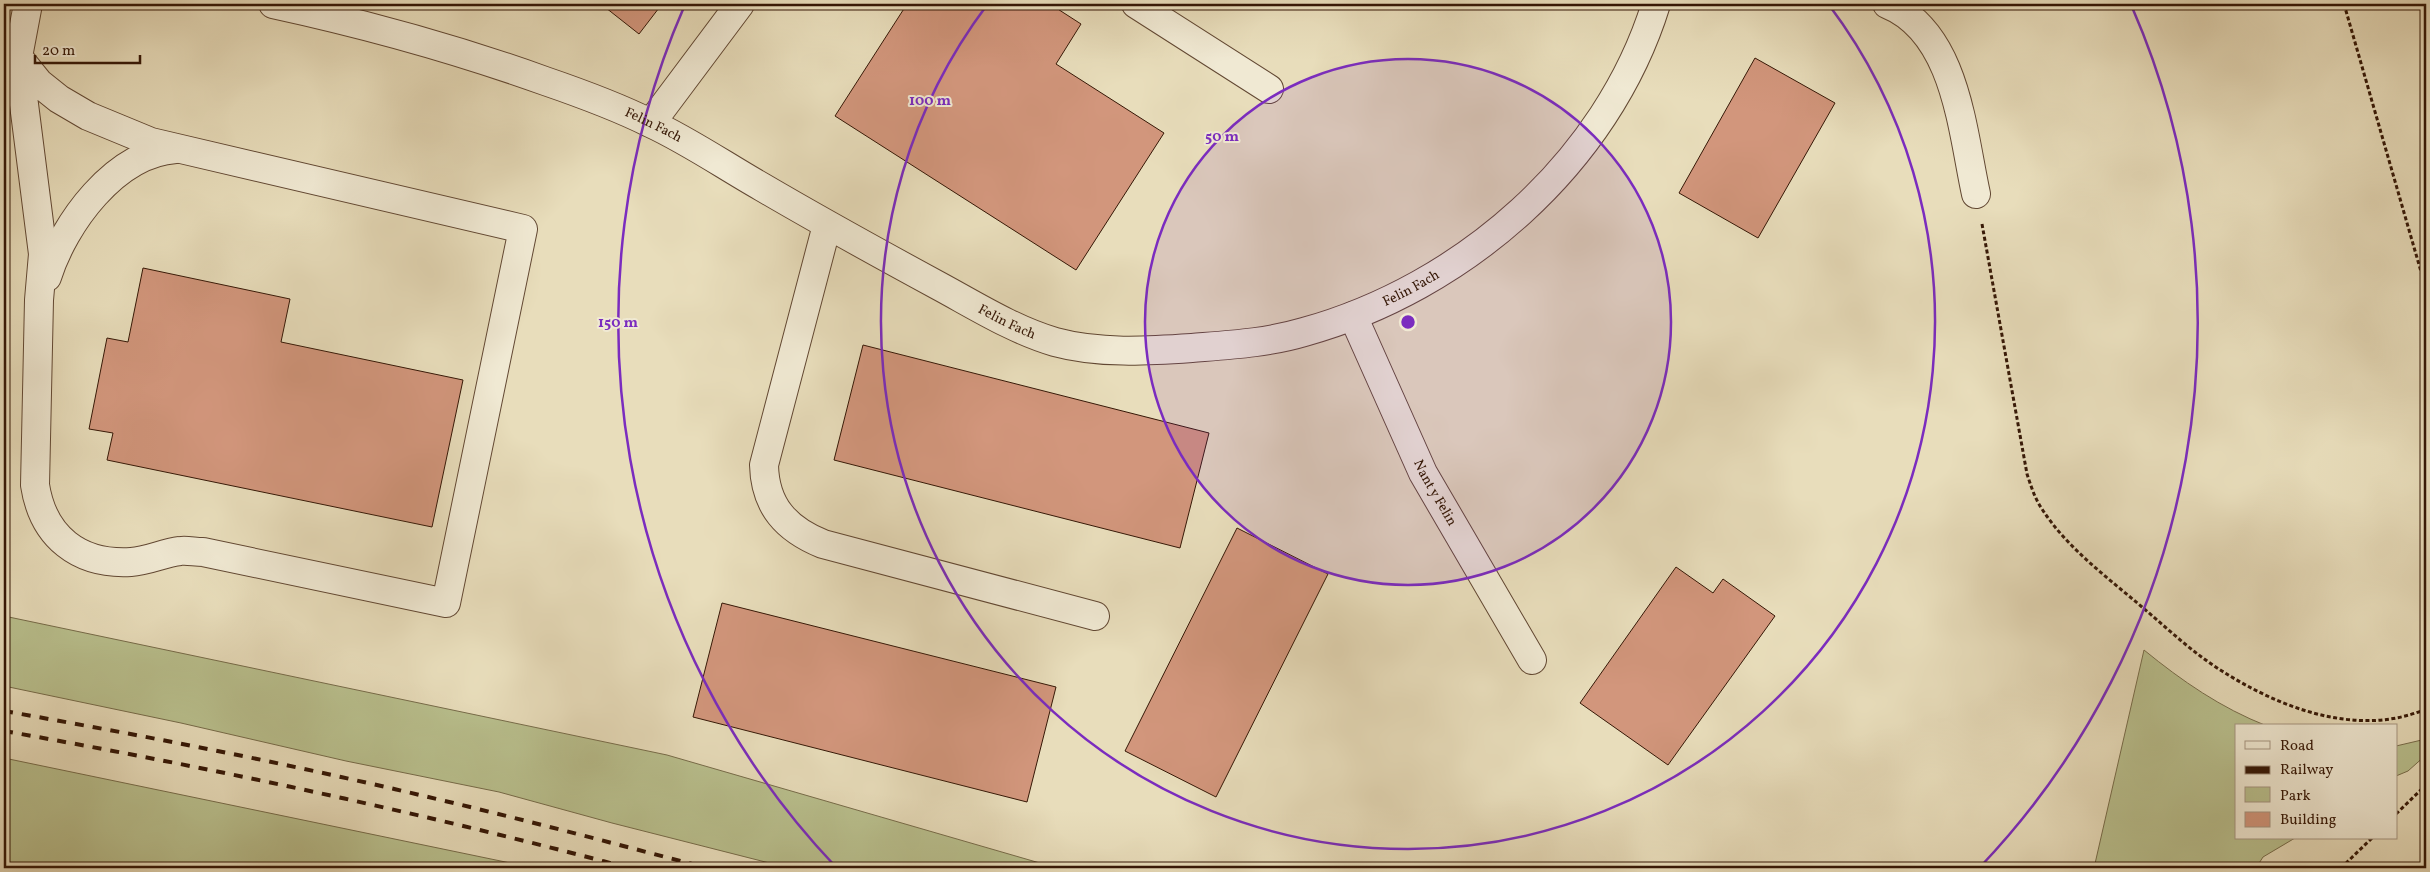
<svg xmlns="http://www.w3.org/2000/svg" width="2430" height="872" viewBox="0 0 2430 872" font-family="Vollkorn,serif">
	<style>
		.green { fill: #b9c08e; stroke: #776c4a }
		.building { fill: #d2967c; stroke: #351706 }
		.lines { fill: none; stroke-linecap: round; stroke-linejoin: round }
		.minor-casing { stroke: #624833; stroke-width: 30 }
		.path { stroke: #351706; stroke-width: 3; stroke-dasharray: 4 2.5; stroke-linecap: butt }
		.minor { stroke: #f0e9d3; stroke-width: 28 }
		.rail { stroke: #351706; stroke-width: 4; stroke-dasharray: 9 9; stroke-linecap: butt }
		.ring { fill: none; stroke: #7b2cbf; stroke-width: 2.5 }
		.labels { text-anchor: middle; dominant-baseline: central; stroke-width: 4; stroke-linejoin: round; paint-order: stroke }
		.street-label { font-size: 14px; fill: #351706; stroke: #f0e9d3 }
		.centre { fill: #7b2cbf; stroke: #f0e9d3; stroke-width: 2.5 }
		.ring-label { font-size: 15px; text-anchor: middle; font-weight: bold; fill: #7b2cbf; stroke: #f0e9d3; stroke-width: 4; stroke-linejoin: round; paint-order: stroke }
	</style>
	<rect width="100%" height="100%" fill="#e8ddbb"/>
	<filter id="stains"><feTurbulence type="fractalNoise" baseFrequency=".004" numOctaves="4"/><feColorMatrix values="0 0 0 0 .2 0 0 0 0 .09 0 0 0 0 .02 0 0 0 .5 -.17"/></filter>
	<radialGradient id="worn" r=".72"><stop offset=".6" stop-color="#630" stop-opacity="0"/><stop offset="1" stop-color="#630" stop-opacity=".3"/></radialGradient>
	<!-- green -->
	<g class="green">
		<polygon points="4,616 667,755 1057,868 789,868 612,823 499,792 346,761 181,723 4,686"/>
		<path d="M2144,650C2182,681 2221,708 2267,726H2236V838H2295L2263,857L2256,868H2094Z"/>
		<polygon points="2426,739 2426,755 2408,771 2396,776 2396,746"/>
		<polygon points="4,758 515,864 529,868 4,868"/>
	</g>
	<!-- building -->
	<g class="building">
		<polygon points="601,4 662,4 639,34"/>
		<polygon points="907,4 1050,4 1081,24 1056,64 1164,133 1076,270 835,116"/>
		<polygon points="1755,58 1835,103 1758,238 1679,193"/>
		<polygon points="143,268 290,299 281,342 463,380 432,527 107,460 113,433 89,429 107,338 128,342"/>
		<polygon points="863,345 1209,433 1180,548 834,460"/>
		<polygon points="1237,528 1328,574 1216,797 1125,751"/>
		<polygon points="1676,567 1713,593 1723,579 1775,616 1668,765 1580,703"/>
		<polygon points="722,603 1056,687 1027,802 693,717"/>
	</g>
	<g class="lines">
		<defs>
			<g id="minor">
				<path id="s1" d="M273,4C365,24 456,49 545,81C580,93 616,106 650,123C689,141 725,166 762,187C820,221 880,254 939,286C976,306 1014,330 1055,342C1099,354 1147,351 1192,348C1229,345 1267,343 1304,332C1463,288 1607,163 1656,4"/>
				<polyline points="1136,4 1269,89"/>
				<path d="M1887,4C1956,32 1962,130 1976,194"/>
				<path d="M4,54L18,57L39,83L59,99L88,116L151,142L523,229L446,603L203,552C195,552 187,550 180,551C163,553 148,561 131,562C79,565 43,537 35,485L39,300L43,254L18,57L28,4"/>
				<polyline points="651,123 740,4"/>
				<path d="M827,225L764,465C765,506 786,529 823,544L1095,616"/>
				<path d="M47,277C64,223 115,153 176,149"/>
				<path id="s2" d="M1353,316L1423,473L1532,660"/>
			</g>
		</defs>
		<!-- minor casing -->
		<use href="#minor" class="minor-casing"/>
		<!-- path -->
		<g class="path">
			<polyline points="2344,4 2426,289"/>
			<path d="M1982,224L2027,474C2031,486 2035,499 2042,509C2067,548 2107,577 2142,607C2168,629 2193,653 2222,671C2280,708 2358,738 2426,709"/>
			<polyline points="2396,814 2426,785"/>
			<polyline points="2341,868 2372,838"/>
		</g>
		<!-- minor -->
		<use href="#minor" class="minor"/>
		<!-- rail -->
		<g class="rail">
			<path d="M4,711C117,731 229,752 341,777C464,804 586,836 707,868"/>
			<path d="M4,731C214,768 423,813 629,868"/>
		</g>
	</g>
	<!-- distance rings -->
	<circle cx="1408" cy="322" r="263" fill="#7b2cbf" fill-opacity=".12"/>
	<g class="ring">
		<circle cx="1408" cy="322" r="263"/>
		<path d="M1829 5A527 527 0 1 1 987 5"/>
		<path d="M835 866A790 790 0 0 1 684 7M2132 7A790 790 0 0 1 1981 866"/>
	</g>
	<g class="labels">
		<!-- street labels -->
		<g class="street-label">
			<text stroke="none"><textPath href="#s1" startOffset="400">Felin Fach</textPath></text>
			<text stroke="none"><textPath href="#s1" startOffset="1224">Felin Fach</textPath></text>
			<text stroke="none"><textPath href="#s1" startOffset="805">Felin Fach</textPath></text>
			<text stroke="none"><textPath href="#s2" startOffset="195">Nant y Felin</textPath></text>
		</g>
	</g>
	<circle cx="1408" cy="322" r="8" class="centre"/>
	<g class="ring-label">
		<text x="930" y="105">100 m</text>
		<text x="1222" y="141">50 m</text>
		<text x="618" y="327">150 m</text>
	</g>
	<!-- margin -->
	<rect width="2430" height="872" fill="none" stroke="#e8ddbb" stroke-width="20"/>
	<rect x="5" y="5" width="2420" height="862" fill="none" stroke="#351706" stroke-width="2.5"/>
	<rect x="10" y="10" width="2410" height="852" fill="none" stroke="#351706"/>
	<!-- legend -->
	<rect x="2235" y="724" width="162" height="115" fill="#f0e9d3" stroke="#a59581"/>
	<rect x="2245" y="741" width="25" height="8" fill="#f0e9d3" stroke="#a59581"/>
	<text x="2280" y="750" font-size="15" fill="#351706">Road</text>
	<rect x="2245" y="766" width="25" height="8" fill="#351706" stroke="#a59581"/>
	<text x="2280" y="774" font-size="15" fill="#351706">Railway</text>
	<rect x="2245" y="787" width="25" height="15" fill="#b9c08e" stroke="#a59581"/>
	<text x="2280" y="800" font-size="15" fill="#351706">Park</text>
	<rect x="2245" y="812" width="25" height="15" fill="#d2967c" stroke="#a59581"/>
	<text x="2280" y="824" font-size="15" fill="#351706">Building</text>
	<!-- scale -->
	<path d="M35 55v8h105v-8" fill="none" stroke="#351706" stroke-width="2.5"/>
	<text x="42" y="55" font-size="15" fill="#351706" stroke="#f0e9d3" stroke-width="4" paint-order="stroke">20 m</text>
	<rect width="100%" height="100%" filter="url(#stains)"/>
	<rect width="100%" height="100%" fill="url(#worn)"/>
</svg>
